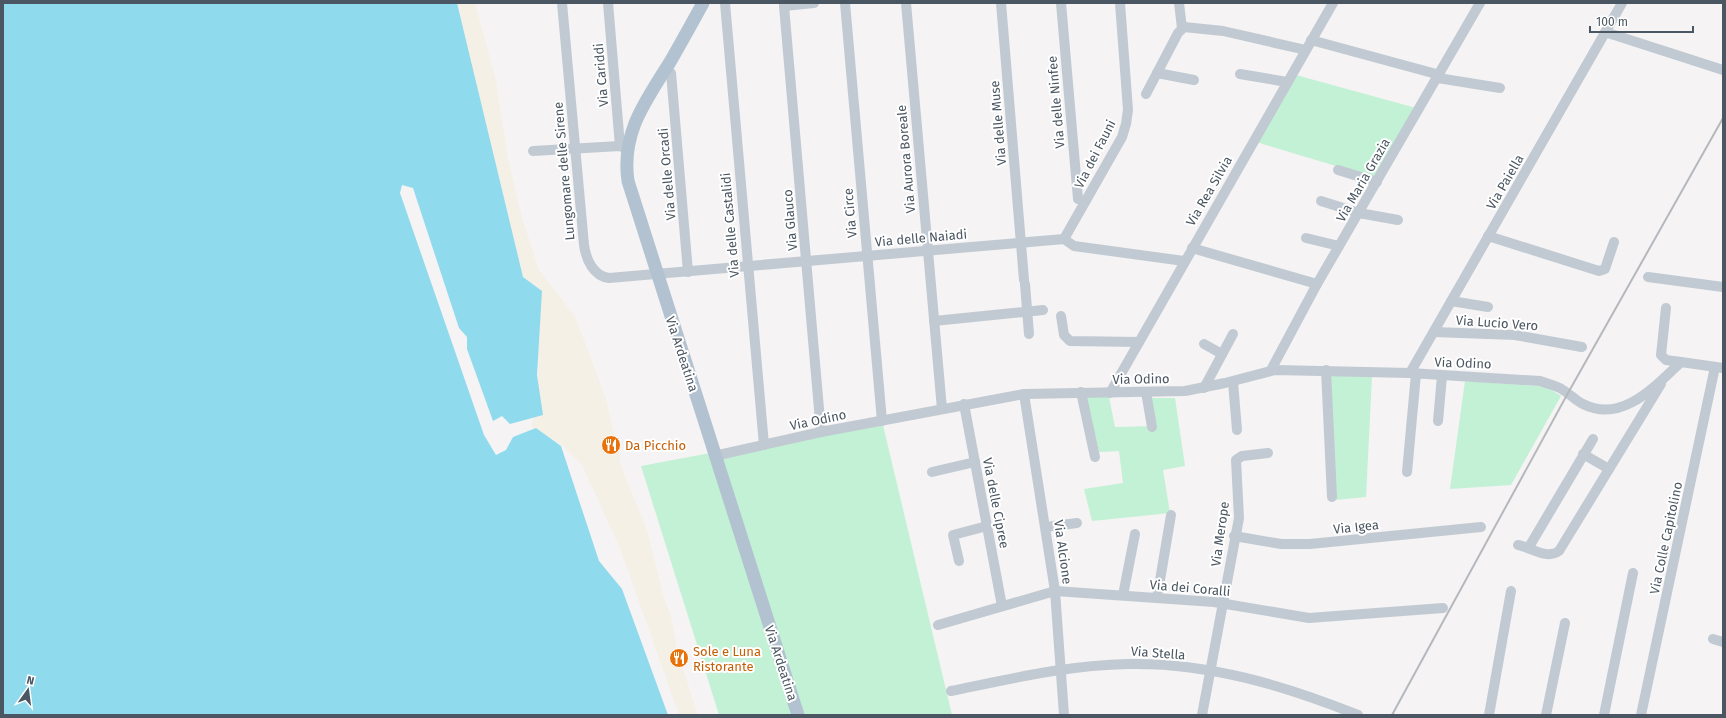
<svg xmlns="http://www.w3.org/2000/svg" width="1726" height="718" viewBox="0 0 1726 718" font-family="'Fira Sans',sans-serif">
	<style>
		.green { fill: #c3f1d5 }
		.sand { fill: #f5f0e5 }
		.water { fill: #90daee }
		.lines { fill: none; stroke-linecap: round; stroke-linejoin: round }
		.minor { stroke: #c1cad2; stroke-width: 10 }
		.major { stroke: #b3c2d1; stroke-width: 13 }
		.rail { stroke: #b5b8bd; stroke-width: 2 }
		.labels { text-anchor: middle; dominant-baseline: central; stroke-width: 4; stroke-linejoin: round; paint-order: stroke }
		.street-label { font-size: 13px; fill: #4a5661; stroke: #fff }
		.food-label { font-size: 13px; fill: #c56008; stroke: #fff; text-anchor: start }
	</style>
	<rect width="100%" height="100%" fill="#f5f3f3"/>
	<!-- green -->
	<g class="green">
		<polygon points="1296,75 1416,108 1376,178 1256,142"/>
		<polygon points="1330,375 1372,376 1366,497 1335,500"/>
		<polygon points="1465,381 1537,386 1548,388 1561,396 1511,485 1450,489"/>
		<polygon points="1086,397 1109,397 1115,427 1156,426 1151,398 1175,398 1185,466 1163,470 1170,513 1092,521 1084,489 1123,483 1119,451 1099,452"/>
		<polygon points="882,421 952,715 719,715 641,466"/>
	</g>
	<!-- sand -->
	<polygon class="sand" points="430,3 475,3 496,80 508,159 522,218 539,270 575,316 606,399 622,469 648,533 662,591 671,617 678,654 698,715 679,715 620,548 582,465 560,443 536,436 531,425 534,419 539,363 529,306"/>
	<!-- water -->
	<polygon class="water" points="3,3 457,3 523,277 542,291 537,375 543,415 510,424 502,416 493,421 467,349 467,337 459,328 413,188 402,185 400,193 484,435 496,455 506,450 513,437 536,428 561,446 599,561 622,589 668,715 3,715"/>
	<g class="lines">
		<!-- minor -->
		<g class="minor">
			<path d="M562,3L584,245C586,259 593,276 609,278L1064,239L1074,246L1184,261"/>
			<polyline points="608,3 620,146"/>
			<polyline points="725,3 764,445"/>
			<polyline points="784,3 784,6 814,3"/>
			<polyline points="845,3 882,421"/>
			<polyline points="906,3 942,409"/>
			<polyline points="1001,3 1024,280"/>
			<polyline points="1061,3 1078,199"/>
			<polyline points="1179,3 1182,28"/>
			<polyline points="784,6 821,432"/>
			<polyline points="1605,32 1723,70"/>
			<polyline points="1311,40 1440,75"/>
			<polyline points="671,73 688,272"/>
			<polyline points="1157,73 1194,80"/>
			<polyline points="1240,74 1287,82"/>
			<polyline points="1438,78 1500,88"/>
			<polyline points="1146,94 1178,33 1184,27 1223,31 1306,50"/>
			<polyline points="533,151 620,146 625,148"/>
			<polyline points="1338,170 1377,182"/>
			<polyline points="1321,201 1359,213 1398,220"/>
			<polyline points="1488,236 1599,271 1605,269 1614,242"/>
			<polyline points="1306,238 1339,246"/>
			<polyline points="1064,239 1122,137 1126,124 1128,110 1120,3"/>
			<polyline points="1192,248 1317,284"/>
			<polyline points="1648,277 1723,287"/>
			<polyline points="1025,284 1029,334"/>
			<polyline points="1451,301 1488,307"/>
			<polyline points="1666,308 1661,355 1666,360 1681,362"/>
			<polyline points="1061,316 1064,335 1070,341 1139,342"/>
			<polyline points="934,321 1043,310"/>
			<polyline points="1434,332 1515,335 1582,347"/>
			<polyline points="1204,344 1222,354"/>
			<polyline points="1271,370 1317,284 1480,3"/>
			<polyline points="1326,370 1332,497"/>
			<polyline points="1410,373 1622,3"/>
			<polyline points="1233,382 1237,430"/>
			<polyline points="1204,388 1233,334"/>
			<polyline points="1081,392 1095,457"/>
			<polyline points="1146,392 1152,427"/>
			<polyline points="1110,393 1333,3"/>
			<polyline points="1024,394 1055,591 1064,715"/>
			<polyline points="964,404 1002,606"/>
			<polyline points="1438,421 1442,376"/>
			<polyline points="1583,454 1609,469"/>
			<path d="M714,456L821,432L1024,394L1185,391L1225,383L1275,370L1410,373L1540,381C1548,384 1556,385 1563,390C1570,394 1576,401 1583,404C1622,424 1655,386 1681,362L1723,368"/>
			<polyline points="932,472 975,462"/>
			<polyline points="1407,472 1416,374"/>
			<polyline points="1046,527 1077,523"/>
			<polyline points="1234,536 1281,544 1310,544 1481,527"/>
			<path d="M1518,545C1531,547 1546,560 1559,551L1661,384"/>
			<polyline points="1529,547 1593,439"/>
			<polyline points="959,561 953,535 987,526"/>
			<polyline points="1123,595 1135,534"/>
			<polyline points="1157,598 1171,515"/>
			<polyline points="938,625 1055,591 1214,602 1309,618 1443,608"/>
			<polyline points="1713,639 1723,642"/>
			<path d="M951,691C1010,679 1068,665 1128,664C1207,662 1286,686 1358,715"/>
			<polyline points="1202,715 1239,518 1236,460 1242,456 1268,453"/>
			<polyline points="1489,715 1511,591"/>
			<polyline points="1546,715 1565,623"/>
			<polyline points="1604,715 1633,573"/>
			<polyline points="1641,715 1715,367"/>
		</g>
		<!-- major -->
		<path class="major" d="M703,3C692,23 681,43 670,62C646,101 621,132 628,181L798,715"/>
		<!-- rail -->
		<polyline class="rail" points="1392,715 1568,393 1723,118"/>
	</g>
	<!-- icons -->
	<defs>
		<symbol id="restaurant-disc" viewBox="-11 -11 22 22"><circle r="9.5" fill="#e8710a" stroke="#fff"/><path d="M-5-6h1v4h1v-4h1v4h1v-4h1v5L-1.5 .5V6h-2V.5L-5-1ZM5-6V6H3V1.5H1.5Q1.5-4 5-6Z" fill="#fff"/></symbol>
	</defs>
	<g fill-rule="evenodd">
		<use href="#restaurant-disc" x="600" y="434" width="22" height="22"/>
		<use href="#restaurant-disc" x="668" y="647" width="22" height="22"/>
	</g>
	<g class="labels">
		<!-- street labels -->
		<g class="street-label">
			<text transform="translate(601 75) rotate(-95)">Via Cariddi</text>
			<text transform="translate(1056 102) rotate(-95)">Via delle Ninfee</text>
			<text transform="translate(998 123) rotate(-95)">Via delle Muse</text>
			<text transform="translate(1095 154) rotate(-63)">Via dei Fauni</text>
			<text transform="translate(906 159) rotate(-95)">Via Aurora Boreale</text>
			<text transform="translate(564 171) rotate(-95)">Lungomare delle Sirene</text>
			<text transform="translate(667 174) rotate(-95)">Via delle Orcadi</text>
			<text transform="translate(1363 180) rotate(-60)">Via Maria Grazia</text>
			<text transform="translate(1505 182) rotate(-60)">Via Paiella</text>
			<text transform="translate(1209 191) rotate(-60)">Via Rea Silvia</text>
			<text transform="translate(850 213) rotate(-95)">Via Circe</text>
			<text transform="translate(790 220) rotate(-95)">Via Glauco</text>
			<text transform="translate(730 225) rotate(-95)">Via delle Castalidi</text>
			<text transform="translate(921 238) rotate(-5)">Via delle Naiadi</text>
			<text transform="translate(1497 323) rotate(4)">Via Lucio Vero</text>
			<text transform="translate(682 354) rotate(72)">Via Ardeatina</text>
			<text transform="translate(1463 363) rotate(2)">Via Odino</text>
			<text transform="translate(1141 379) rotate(-1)">Via Odino</text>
			<text transform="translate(818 420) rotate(-12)">Via Odino</text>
			<text transform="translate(996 503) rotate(79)">Via delle Cipree</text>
			<text transform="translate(1356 527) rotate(-6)">Via Igea</text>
			<text transform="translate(1220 534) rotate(-82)">Via Merope</text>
			<text transform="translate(1666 538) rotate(-78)">Via Colle Capitolino</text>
			<text transform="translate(1063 552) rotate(82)">Via Alcione</text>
			<text transform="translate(1190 588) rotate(5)">Via dei Coralli</text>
			<text transform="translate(1158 653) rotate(4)">Via Stella</text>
			<text transform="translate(781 663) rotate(72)">Via Ardeatina</text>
		</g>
		<!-- food labels -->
		<g class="food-label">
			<text x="625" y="445">Da Picchio</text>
			<text x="693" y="651">Sole e Luna<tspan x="693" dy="15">Ristorante</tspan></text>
		</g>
	</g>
	<!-- border -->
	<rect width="1726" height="718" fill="none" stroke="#4a5661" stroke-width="8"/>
	<!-- north arrow -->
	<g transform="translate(28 690) rotate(14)" stroke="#ffffff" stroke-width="3" paint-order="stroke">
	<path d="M0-3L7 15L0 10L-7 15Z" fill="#4a5661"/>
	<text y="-6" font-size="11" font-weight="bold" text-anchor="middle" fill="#4a5661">N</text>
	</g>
	<!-- scale -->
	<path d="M1590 26v6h103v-6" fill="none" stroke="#4a5661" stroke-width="2"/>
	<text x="1596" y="26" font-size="12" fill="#4a5661" stroke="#ffffff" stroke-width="3" paint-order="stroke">100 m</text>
</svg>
